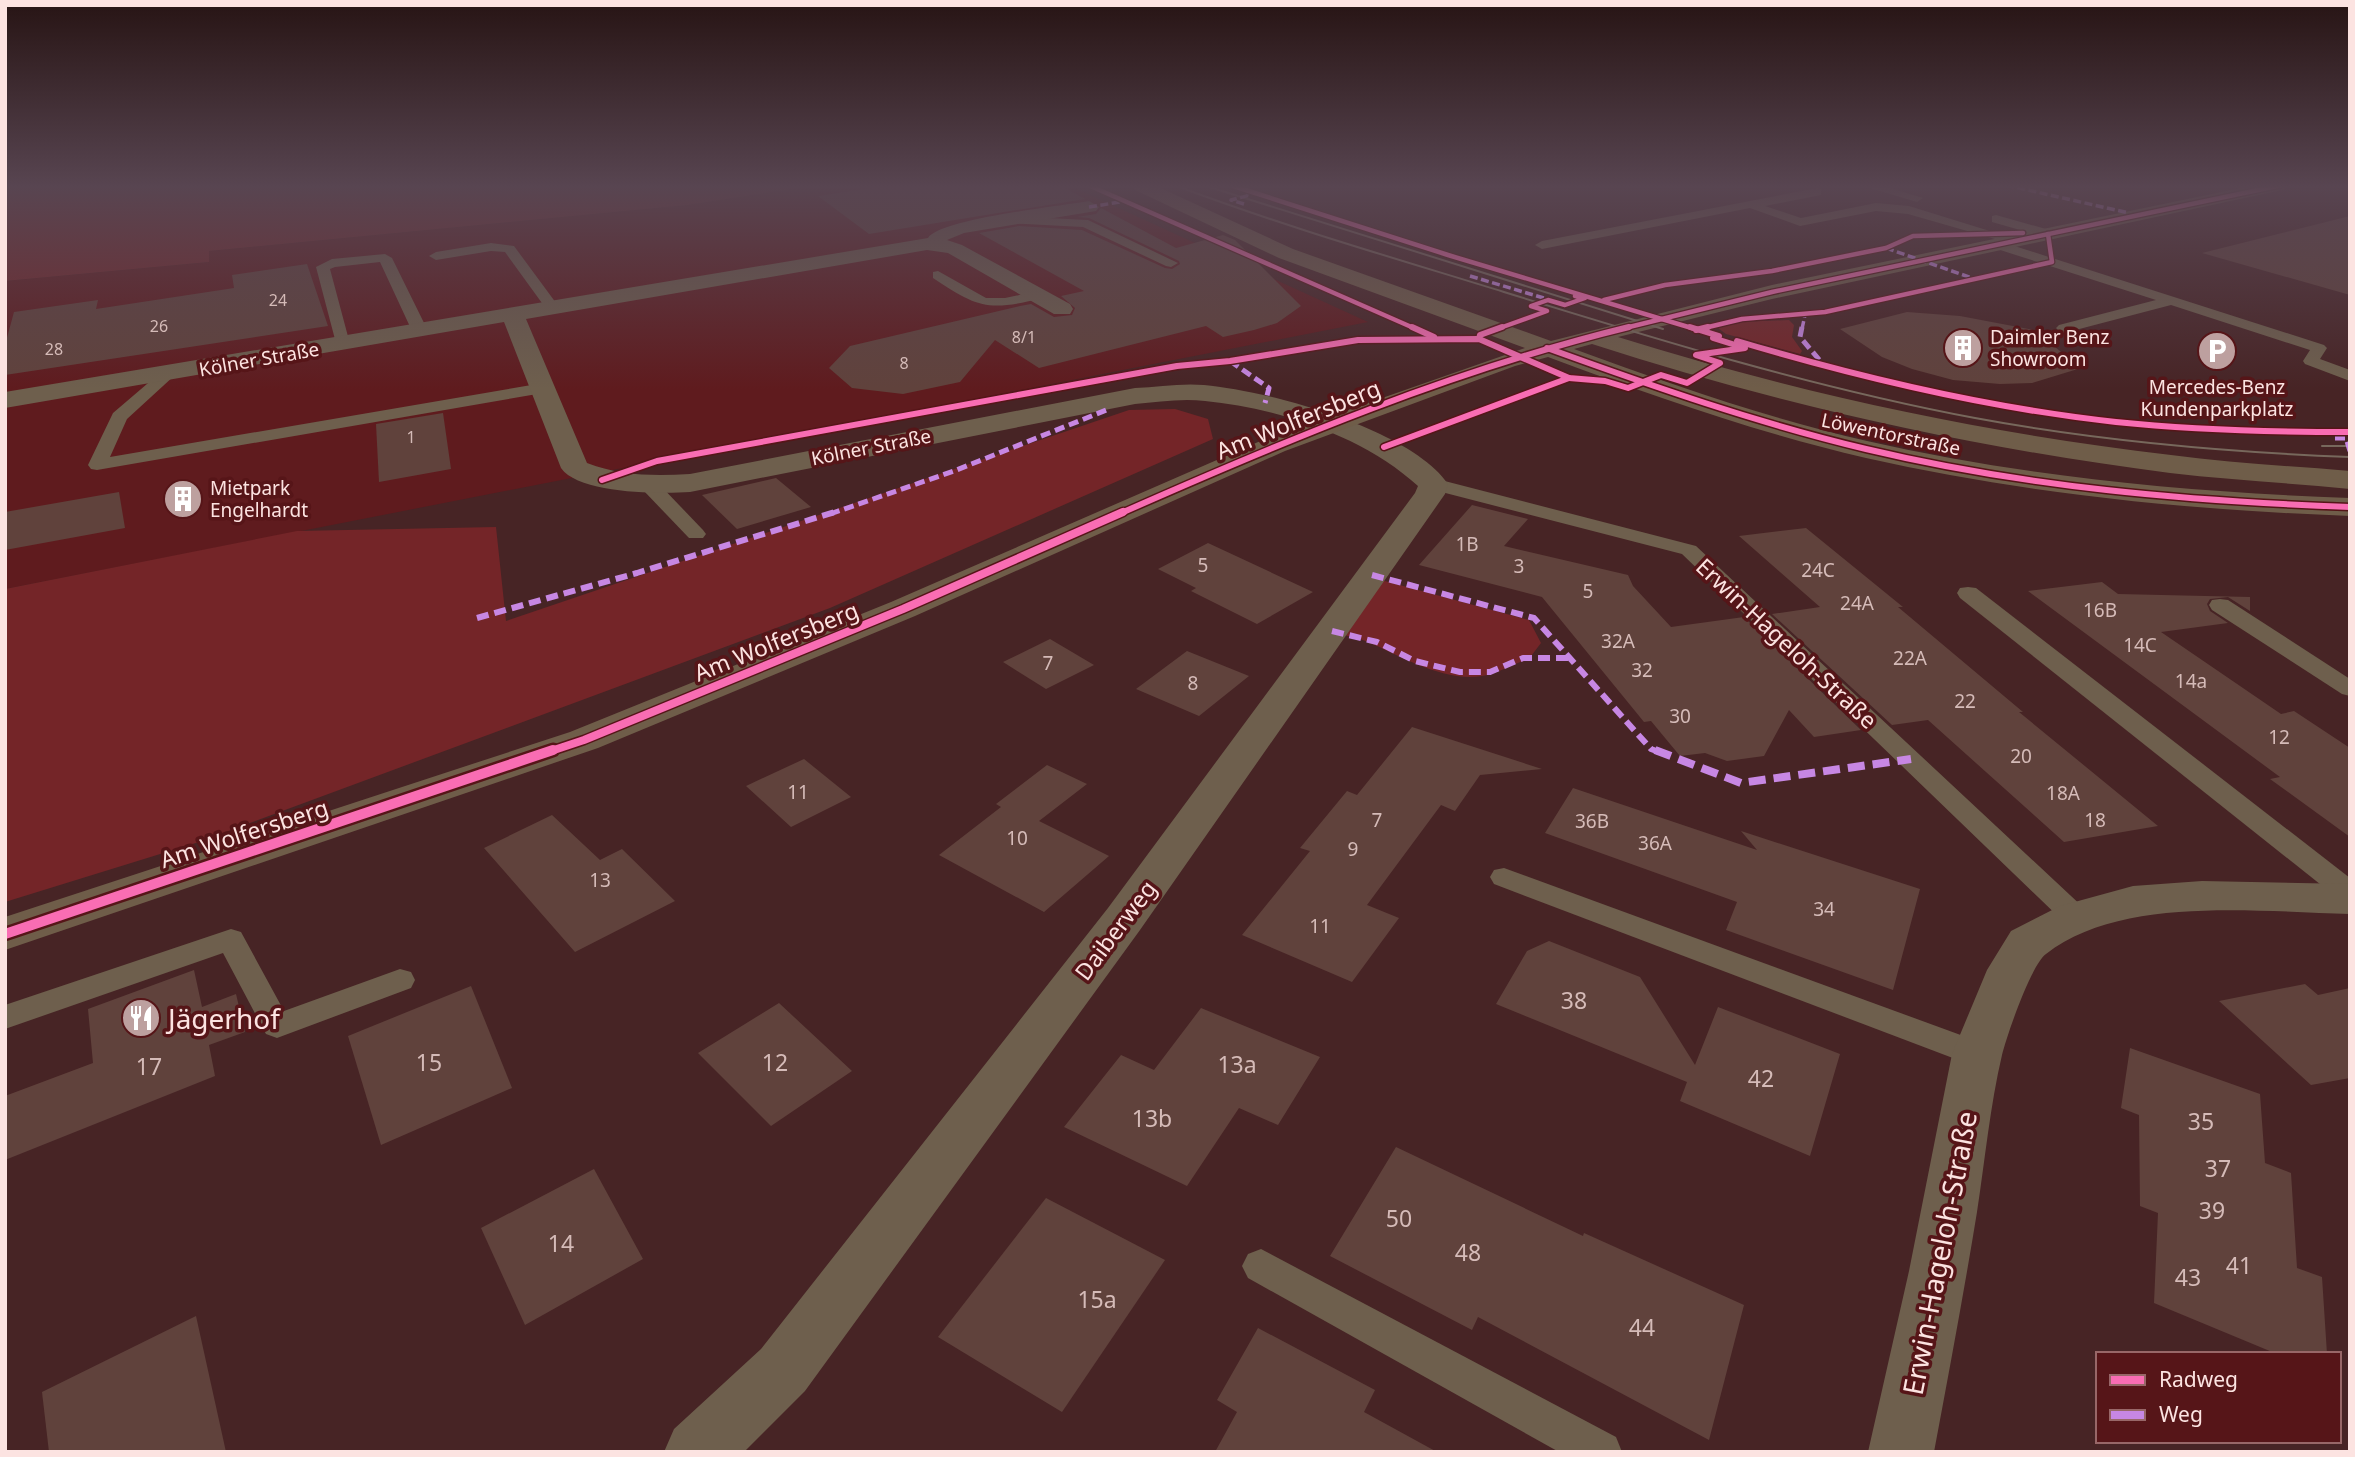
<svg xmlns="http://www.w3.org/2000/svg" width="2355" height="1457" viewBox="0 0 2355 1457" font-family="'Noto Sans',sans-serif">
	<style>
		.built { fill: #5f1b1e }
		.green { fill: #742528 }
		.building { fill: #60423c }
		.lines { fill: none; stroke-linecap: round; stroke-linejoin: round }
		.lane { fill: #6e5f4d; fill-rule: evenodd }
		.street { fill: #6e5f4d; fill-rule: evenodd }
		.secondary { fill: #6f5d49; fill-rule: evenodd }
		.tram { stroke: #77685c; stroke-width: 2 }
		.quiet-far3 { stroke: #c787e3; stroke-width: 3.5; stroke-dasharray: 8 3.5; stroke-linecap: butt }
		.quiet-far2 { stroke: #c787e3; stroke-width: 5; stroke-dasharray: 10 5; stroke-linecap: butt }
		.quiet-far1 { stroke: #c787e3; stroke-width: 6; stroke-dasharray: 12 6; stroke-linecap: butt }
		.quiet { stroke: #c787e3; stroke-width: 8; stroke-dasharray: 17 8; stroke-linecap: butt }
		.cycleway-far3-casing { stroke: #561518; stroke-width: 7 }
		.cycleway-far2-casing { stroke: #561518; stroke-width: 9 }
		.cycleway-far1-casing { stroke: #561518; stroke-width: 11 }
		.cycleway-casing { stroke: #561518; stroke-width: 15 }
		.cycleway-far3 { stroke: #f96db3; stroke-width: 4.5 }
		.cycleway-far2 { stroke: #f96db3; stroke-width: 6 }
		.cycleway-far1 { stroke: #f96db3; stroke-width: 8 }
		.cycleway { stroke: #f96db3; stroke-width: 10 }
		.labels { text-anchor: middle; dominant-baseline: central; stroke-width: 7; stroke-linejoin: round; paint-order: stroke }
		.far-number-label { font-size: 16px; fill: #d5bbb8 }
		.far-poi-label { font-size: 19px; fill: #fce3e1; stroke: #561518; text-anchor: start }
		.far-street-label { font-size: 19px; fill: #fce3e1; stroke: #561518 }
		.number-label { font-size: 19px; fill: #d5bbb8 }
		.street-label { font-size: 23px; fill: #fce3e1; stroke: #561518 }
		.near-number-label { font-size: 23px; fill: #d5bbb8 }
		.near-poi-label { font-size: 28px; fill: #fce3e1; stroke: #561518; text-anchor: start }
		.near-street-label { font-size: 28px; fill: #fce3e1; stroke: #561518 }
	</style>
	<rect width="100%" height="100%" fill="#472425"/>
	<!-- built -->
	<polygon class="built" points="818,185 1068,185 1368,322 5,589 5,281 209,262 209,251 688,205"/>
	<!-- green -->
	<g class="green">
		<polygon points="5,185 818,185 688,205 209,251 209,262 5,281"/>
		<polygon points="1789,320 1794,325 1792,337 1802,351 1800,354 1726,334 1718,328 1738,322"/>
		<polygon points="1175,409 1208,419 1213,439 830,608 199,842 5,902 5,589 297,531 496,527 506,621 1129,410"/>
		<path d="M1370,577L1529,620L1541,643L1528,660C1512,663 1498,674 1482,676C1443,682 1401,656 1368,642C1356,637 1343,635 1330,632Z"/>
	</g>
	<!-- building -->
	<g class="building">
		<polygon points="890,185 1060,185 1085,199 869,234 818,196"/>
		<polygon points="1101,208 1176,248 1223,235 1235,240 1301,306 1277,323 1254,330 1223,337 1206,326 1039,368 995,340 960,382 903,394 852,388 829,368 850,346 1020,306 1031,304 1054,317 1072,315 1075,308 1061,296 1084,291 979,233 1019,226 1082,230 1165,268 1172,269 1180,264 1179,261 1089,218 1077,217 1096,214"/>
		<polygon points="2350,216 2350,295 2202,253"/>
		<polygon points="307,264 328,326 5,375 5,345 14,312 98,300 96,309 234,288 232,275"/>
		<polygon points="1907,312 1960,316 2034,330 2081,368 2032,383 2000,384 1953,380 1912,369 1882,357 1840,329"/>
		<polygon points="443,413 451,469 379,482 376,424"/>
		<polygon points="776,478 811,507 737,529 702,495"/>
		<polygon points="119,492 125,528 5,550 5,512"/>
		<polygon points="1472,505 1528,519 1504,546 1628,575 1633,586 1671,627 1744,617 1861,730 1814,737 1789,710 1764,756 1727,761 1705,753 1680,756 1651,721 1644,722 1542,597 1419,565"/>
		<polygon points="1806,528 1903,607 1898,607 2023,712 2019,712 2158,826 2064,842 1928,720 1892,725 1772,614 1820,607 1739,536"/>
		<polygon points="1208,543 1313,592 1257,624 1191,591 1196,588 1158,569"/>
		<polygon points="2102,582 2118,594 2250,597 2250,611 2228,597 2210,599 2207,604 2210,611 2228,623 2161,632 2281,714 2294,711 2350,748 2350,837 2270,779 2280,777 2028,591"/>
		<polygon points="1050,639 1094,665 1046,689 1003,662"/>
		<polygon points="1187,651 1249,676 1199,716 1136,689"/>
		<polygon points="1412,727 1542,769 1480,775 1455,811 1441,805 1367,905 1399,918 1352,982 1242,935 1310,851 1300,848 1347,791 1357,795"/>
		<polygon points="804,759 851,797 791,827 746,786"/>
		<polygon points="1047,765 1087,784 1039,821 1109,856 1044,912 939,855 1001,807 996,804"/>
		<polygon points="1573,788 1757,850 1741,831 1920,889 1893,990 1726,930 1737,902 1545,833"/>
		<polygon points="552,815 600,860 622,849 675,901 575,952 484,848"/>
		<polygon points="1549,941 1640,977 1695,1065 1718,1007 1840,1054 1810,1156 1680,1101 1687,1082 1496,1004 1527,951"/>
		<polygon points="194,970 202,1007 236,994 245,1032 209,1045 215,1076 5,1160 5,1096 93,1063 88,1009"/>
		<polygon points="2305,984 2318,995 2350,988 2350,1078 2311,1085 2219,1001"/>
		<polygon points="471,986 512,1088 381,1145 348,1036"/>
		<polygon points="779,1003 852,1071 771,1126 698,1053"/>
		<polygon points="1201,1008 1320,1057 1278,1125 1239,1108 1187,1186 1064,1127 1121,1055 1154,1070"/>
		<polygon points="2130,1048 2260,1094 2265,1163 2291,1173 2297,1268 2322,1277 2327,1354 2277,1354 2154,1303 2158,1213 2140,1206 2139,1115 2121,1108"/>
		<polygon points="1396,1147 1583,1236 1584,1233 1744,1305 1709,1440 1478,1317 1472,1330 1330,1256"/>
		<polygon points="594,1169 643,1259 525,1325 481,1228"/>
		<polygon points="1046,1198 1165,1260 1062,1412 938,1337"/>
		<polygon points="196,1316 226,1452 49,1452 42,1392"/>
		<polygon points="1258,1328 1375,1390 1364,1412 1437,1452 1215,1452 1237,1412 1217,1400"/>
	</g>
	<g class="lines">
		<!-- lane -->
		<g class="lane">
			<polygon points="1860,185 1880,185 1923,198 1917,202"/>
			<polygon points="1817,188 1821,189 1821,195 1765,206 1801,218 1876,203 1909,206 2022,241 2016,245 1908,214 1876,211 1800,226 1750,208 1542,249 1535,245 1542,241"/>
			<polygon points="1996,215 2053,231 2054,234 2048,238 1992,222 1992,216"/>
			<polygon points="1008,216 1088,220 1178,263 1171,267 1166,266 1083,227 1004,223 1002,220"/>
			<polygon points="1999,241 2324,345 2327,348 2320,359 2350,370 2350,381 2305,364 2303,361 2310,350 2171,305 2064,333 2059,331 2056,328 2059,325 2156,300 1994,248 1994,242"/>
			<polygon points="491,243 514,246 559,307 557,310 547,310 505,252 491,251 436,260 429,256 436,252"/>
			<polygon points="385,254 392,258 428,331 420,336 412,331 380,262 335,267 330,269 350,344 347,347 337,347 316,267 332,259"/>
			<path d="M938,271L986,298H1005L1038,291L1045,295L1043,298C989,311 979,309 933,278V272Z"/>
			<polygon points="167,370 175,375 127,419 110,457 543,383 551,388 543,393 97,470 91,469 88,465 113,413 161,372"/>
			<polygon points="1433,478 1696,546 2086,910 2090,917 2086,924 2076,927 2066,924 1682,554 1426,488 1424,484 1426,480"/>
			<polygon points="650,480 657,482 703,530 706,534 703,538 689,538 643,490 641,486 643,482"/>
			<polygon points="1968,587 1976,588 2350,878 2350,903 2340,900 1960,598 1957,593 1960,588"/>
			<polygon points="2220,599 2228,600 2350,679 2350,696 2342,694 2212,610 2209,605 2212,600"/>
			<polygon points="1504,868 1988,1045 1993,1054 1988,1063 1977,1066 1966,1063 1494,884 1490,877 1494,870"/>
			<polygon points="231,929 241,932 284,1011 400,969 411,972 415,980 411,988 277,1038 266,1034 223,953 5,1029 5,1005"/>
			<polygon points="1261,1249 1616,1437 1622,1452 1559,1452 1248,1278 1242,1266 1248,1254"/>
		</g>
		<!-- street -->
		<g class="street">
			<path d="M1089,201L1099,207L1096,211L964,233L947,240L962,245L1070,304L1073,309L1070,314H1054L948,253L927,250L526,319L587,463C621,476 654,476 690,474L1135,388C1158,387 1181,383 1204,385C1269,391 1410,429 1448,484L1445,494L1140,930L805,1391L744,1452H664L674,1429L761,1349L1108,908L1415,493L1418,486C1363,436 1278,408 1205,401C1182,398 1158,402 1135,404L690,492C660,494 579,494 561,468L504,322L5,408V392L928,238C940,219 1061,206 1089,201Z"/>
			<path d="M2202,881L2350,884V914C2259,912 2121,895 2046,954C2031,965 2007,1035 2002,1055C1990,1106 1985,1160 1977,1212C1964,1292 1949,1372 1934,1452H1868L1909,1271L1952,1054L1987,970L2011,931L2060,906L2133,886Z"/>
		</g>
		<!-- secondary -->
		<path class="secondary" d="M1130,185H1154L1293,249L1551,341L1772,285L2255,185H2291L2282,190L1772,299L1618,337C1798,393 1983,433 2171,455C2230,463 2290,466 2350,471V489C2290,483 2230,480 2170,473C1974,448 1781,405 1592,344L1574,349C1670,384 1767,418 1867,441C2026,477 2187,492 2350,498V516C2187,510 2026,494 1866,458C1758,433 1653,396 1548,357L1515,366L1285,451L915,616L598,748L5,950V917L570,732L891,602L1265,439L1525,348L1279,258L1133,189Z"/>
		<!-- tram -->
		<g class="tram">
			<path d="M1174,185C1283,226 1394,258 1504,292C1659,340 1815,388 1975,418C2099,441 2224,452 2350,457"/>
			<polyline points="1203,185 1663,329"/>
			<polyline points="2322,446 2350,446"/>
		</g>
		<!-- quiet-far3 -->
		<g class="quiet-far3">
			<polyline points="2006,185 2129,213"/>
			<polyline points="1244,204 1231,200 1250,195 1246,194"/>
			<polyline points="1089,207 1120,202"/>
			<polyline points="1886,248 1972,278"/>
			<polyline points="1470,276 1547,299"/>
			<polyline points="1802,329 1805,315"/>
		</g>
		<!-- quiet-far2 -->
		<g class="quiet-far2">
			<polyline points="1802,327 1800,337 1822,363"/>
			<polyline points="1230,361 1269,388 1265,403"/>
			<polyline points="2335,438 2346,438 2350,451"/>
			<polyline points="830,514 954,471 1109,409"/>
		</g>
		<!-- quiet-far1 -->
		<g class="quiet-far1">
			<polyline points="1372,575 1534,618 1651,749 1659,752"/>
			<polyline points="477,618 637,573 835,512"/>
			<polyline points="1332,631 1377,642 1415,661 1460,672 1490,672 1523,658 1568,658"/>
		</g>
		<!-- quiet -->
		<polyline class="quiet" points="1655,750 1741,783 1911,759"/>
		<defs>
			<g id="cycleway-far3">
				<polyline points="1088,185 1416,329"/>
				<polyline points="1230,185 1448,255 1695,329"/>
				<polyline points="1604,300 1665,285 1772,271 1886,248 1913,236 2023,233"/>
				<polyline points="1497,329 1547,311 1531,306 1548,300 1565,305 1585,298 1575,296"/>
				<polyline points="1621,329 1772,292 2282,185"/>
				<polyline points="1700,329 1742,319 1825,312 2052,262 2048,234"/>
			</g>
			<g id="cycleway-far2">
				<polyline points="1412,327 1434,337"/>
				<polyline points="1696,330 1708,327"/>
				<polyline points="1479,339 1480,335 1502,327"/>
				<path d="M1737,341C1861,378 1987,408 2116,422C2194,430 2272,432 2350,432"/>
				<path d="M1547,348C1652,386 1757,423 1866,449C2025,487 2187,501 2350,507"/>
				<polyline points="1384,447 1569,378"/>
				<polyline points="602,480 657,461 1177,366 1230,361 1358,340 1479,339 1569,378 1605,381 1628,388 1661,375 1687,383 1720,363 1696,355 1745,348 1713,338 1719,336 1690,327"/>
				<path d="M1119,514C1284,441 1453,370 1629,327"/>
			</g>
			<polyline id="cycleway-far1" points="548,752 584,740 903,609 1123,512"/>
			<polyline id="cycleway" points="5,934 553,750"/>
		</defs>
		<!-- cycleway-far3 casing -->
		<use href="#cycleway-far3" class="cycleway-far3-casing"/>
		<!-- cycleway-far2 casing -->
		<use href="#cycleway-far2" class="cycleway-far2-casing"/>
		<!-- cycleway-far1 casing -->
		<use href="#cycleway-far1" class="cycleway-far1-casing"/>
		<!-- cycleway casing -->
		<use href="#cycleway" class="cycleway-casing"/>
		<!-- cycleway-far3 -->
		<use href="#cycleway-far3" class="cycleway-far3"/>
		<!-- cycleway-far2 -->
		<use href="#cycleway-far2" class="cycleway-far2"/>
		<!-- cycleway-far1 -->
		<use href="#cycleway-far1" class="cycleway-far1"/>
		<!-- cycleway -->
		<use href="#cycleway" class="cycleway"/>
	</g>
	<!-- sky -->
	<linearGradient id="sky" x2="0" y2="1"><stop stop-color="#271414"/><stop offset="0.48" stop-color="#584551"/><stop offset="1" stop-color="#584551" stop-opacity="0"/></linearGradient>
	<rect width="2355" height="389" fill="url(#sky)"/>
	<!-- icons -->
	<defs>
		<symbol id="building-disc" viewBox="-11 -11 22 22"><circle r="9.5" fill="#bda09f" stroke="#561518"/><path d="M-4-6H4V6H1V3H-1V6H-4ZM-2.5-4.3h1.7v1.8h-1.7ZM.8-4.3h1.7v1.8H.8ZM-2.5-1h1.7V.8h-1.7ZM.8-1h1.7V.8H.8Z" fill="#fff"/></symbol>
		<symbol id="parking-disc" viewBox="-11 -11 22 22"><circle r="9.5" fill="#bda09f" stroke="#561518"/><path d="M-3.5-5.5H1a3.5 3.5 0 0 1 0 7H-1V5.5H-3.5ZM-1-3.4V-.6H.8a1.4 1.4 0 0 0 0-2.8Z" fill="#fff"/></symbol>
		<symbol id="restaurant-disc" viewBox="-11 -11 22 22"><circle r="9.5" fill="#bda09f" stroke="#561518"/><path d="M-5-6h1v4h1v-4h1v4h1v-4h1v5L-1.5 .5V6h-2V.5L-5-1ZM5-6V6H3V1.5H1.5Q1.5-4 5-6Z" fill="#fff"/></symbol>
	</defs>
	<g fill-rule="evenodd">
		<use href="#building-disc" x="1941" y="326" width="44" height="44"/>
		<use href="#parking-disc" x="2195" y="329" width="44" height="44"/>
		<use href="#building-disc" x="161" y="477" width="44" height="44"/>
		<use href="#restaurant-disc" x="119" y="996" width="44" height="44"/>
	</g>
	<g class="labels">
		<!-- far-number labels -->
		<g class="far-number-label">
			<text x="278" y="300">24</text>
			<text x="159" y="326">26</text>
			<text x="1024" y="337">8/1</text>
			<text x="54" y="349">28</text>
			<text x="904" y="363">8</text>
			<text x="411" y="437">1</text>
		</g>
		<!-- far-poi labels -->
		<g class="far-poi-label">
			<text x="1990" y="337">Daimler Benz<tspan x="1990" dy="22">Showroom</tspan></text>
			<text x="2217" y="387" text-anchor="middle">Mercedes-Benz<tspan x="2217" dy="22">Kundenparkplatz</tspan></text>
			<text x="210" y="488">Mietpark<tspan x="210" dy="22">Engelhardt</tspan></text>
		</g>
		<!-- far-street labels -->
		<g class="far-street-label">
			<text transform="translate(259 359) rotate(-10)">Kölner Straße</text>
			<text transform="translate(1891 434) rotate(12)">Löwentorstraße</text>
			<text transform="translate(871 447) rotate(-11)">Kölner Straße</text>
		</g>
		<!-- number labels -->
		<g class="number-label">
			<text x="1467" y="544">1B</text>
			<text x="1203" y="565">5</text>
			<text x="1519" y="566">3</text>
			<text x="1818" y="570">24C</text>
			<text x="1588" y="591">5</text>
			<text x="1857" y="603">24A</text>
			<text x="2100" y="610">16B</text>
			<text x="1618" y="641">32A</text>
			<text x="2140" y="645">14C</text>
			<text x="1910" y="658">22A</text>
			<text x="1048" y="663">7</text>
			<text x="1642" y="670">32</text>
			<text x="2191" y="681">14a</text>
			<text x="1193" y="683">8</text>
			<text x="1965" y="701">22</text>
			<text x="1680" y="716">30</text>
			<text x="2279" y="737">12</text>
			<text x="2021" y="756">20</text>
			<text x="798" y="792">11</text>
			<text x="2063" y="793">18A</text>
			<text x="1377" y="820">7</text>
			<text x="2095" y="820">18</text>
			<text x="1592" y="821">36B</text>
			<text x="1017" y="838">10</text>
			<text x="1655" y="843">36A</text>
			<text x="1353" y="849">9</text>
			<text x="600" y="880">13</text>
			<text x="1824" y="909">34</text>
			<text x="1320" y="926">11</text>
		</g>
		<!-- street labels -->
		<g class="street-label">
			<text transform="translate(1298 419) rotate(-22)">Am Wolfersberg</text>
			<text transform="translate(776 641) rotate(-22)">Am Wolfersberg</text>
			<text transform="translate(1787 643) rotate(43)">Erwin-Hageloh-Straße</text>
			<text transform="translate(244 833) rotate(-18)">Am Wolfersberg</text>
			<text transform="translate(1115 930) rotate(-53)">Daiberweg</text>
		</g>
		<!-- near-number labels -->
		<g class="near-number-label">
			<text x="1574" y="1000">38</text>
			<text x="429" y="1062">15</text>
			<text x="775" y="1062">12</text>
			<text x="1237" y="1064">13a</text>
			<text x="149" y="1066">17</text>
			<text x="1761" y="1078">42</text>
			<text x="1152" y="1118">13b</text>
			<text x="2201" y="1121">35</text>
			<text x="2218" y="1168">37</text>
			<text x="2212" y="1210">39</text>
			<text x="1399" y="1218">50</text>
			<text x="561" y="1243">14</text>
			<text x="1468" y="1252">48</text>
			<text x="2239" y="1265">41</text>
			<text x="2188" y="1277">43</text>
			<text x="1097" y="1299">15a</text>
			<text x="1642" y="1327">44</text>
		</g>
		<!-- near-poi labels -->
		<g class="near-poi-label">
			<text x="168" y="1018">Jägerhof</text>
		</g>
		<!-- near-street labels -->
		<g class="near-street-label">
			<text transform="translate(1939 1253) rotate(-79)">Erwin-Hageloh-Straße</text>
		</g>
	</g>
	<!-- border -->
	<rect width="2355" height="1457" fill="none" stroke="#fce3e1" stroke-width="14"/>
	<!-- legend -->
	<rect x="2096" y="1352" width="245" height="91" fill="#561518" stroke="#986768" stroke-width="2"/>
	<rect x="2110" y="1375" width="35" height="10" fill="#f96db3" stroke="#986768" stroke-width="2"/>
	<text x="2159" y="1387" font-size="21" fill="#fce3e1">Radweg</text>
	<rect x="2110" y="1410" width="35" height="10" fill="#c787e3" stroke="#986768" stroke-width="2"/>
	<text x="2159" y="1422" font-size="21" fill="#fce3e1">Weg</text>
</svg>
